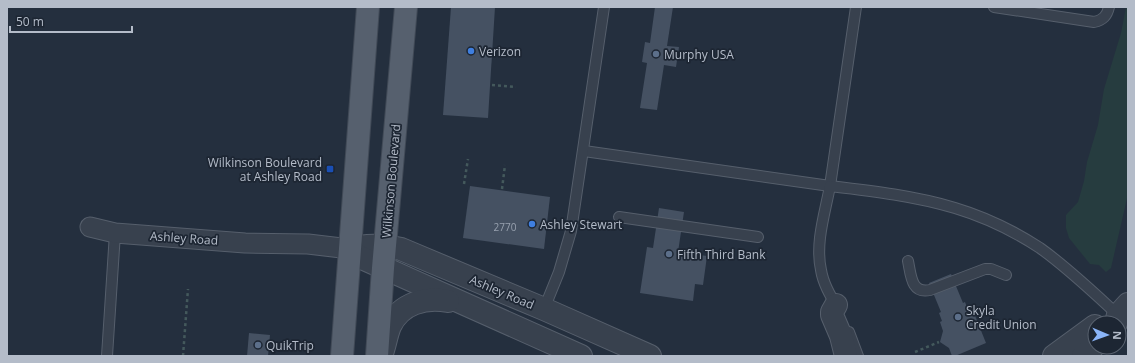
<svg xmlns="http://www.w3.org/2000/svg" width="1135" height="363" viewBox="0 0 1135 363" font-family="'Open Sans',sans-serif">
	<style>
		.green { fill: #263c3f }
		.building { fill: #455162 }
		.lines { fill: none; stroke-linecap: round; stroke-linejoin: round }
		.service-casing { stroke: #565f6c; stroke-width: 12 }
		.minor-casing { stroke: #565f6c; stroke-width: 21 }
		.tertiary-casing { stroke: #565f6c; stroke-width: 24 }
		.primary-casing { stroke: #414a57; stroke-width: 24 }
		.path { stroke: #44595c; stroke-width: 2.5; stroke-dasharray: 3 3; stroke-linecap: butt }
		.service { stroke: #38414e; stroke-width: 10 }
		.minor { stroke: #38414e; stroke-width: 19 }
		.tertiary { stroke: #38414e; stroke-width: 22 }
		.primary { stroke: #56606e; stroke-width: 22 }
		.shop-dot { fill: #3f7fe0; stroke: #1d2633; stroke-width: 1.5 }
		.service-dot { fill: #5c6f8a; stroke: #1d2633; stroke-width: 1.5 }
		.transit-dot { fill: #1a4fb4; stroke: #1d2633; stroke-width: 1.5 }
		.labels { text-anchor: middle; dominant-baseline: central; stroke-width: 3.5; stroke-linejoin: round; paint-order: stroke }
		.number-label { font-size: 10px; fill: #98a1af }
		.poi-label { font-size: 12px; fill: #b4bcc9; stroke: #1d2633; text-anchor: start }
		.street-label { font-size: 12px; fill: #b4bcc9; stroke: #1d2633 }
	</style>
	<rect width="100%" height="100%" fill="#242f3e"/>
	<!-- green -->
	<polygon class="green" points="1126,7 1128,7 1128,194 1111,268 1106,272 1099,265 1090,264 1069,238 1066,228 1066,215 1078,202 1084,181 1087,162 1098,125 1104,89 1121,33"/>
	<!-- building -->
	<g class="building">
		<polygon points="451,7 495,7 488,118 443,115"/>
		<polygon points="655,7 673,7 667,46 679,47 676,67 664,65 657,110 640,108 647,63 642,62 645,42 650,43"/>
		<polygon points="470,186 550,197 544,249 463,238"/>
		<polygon points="659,208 684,212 678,252 707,256 703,285 695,284 693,301 640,293 647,247 653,248"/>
		<polygon points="951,274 963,303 965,302 968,310 972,308 986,343 955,356 952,356 949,348 940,342 943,331 940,322 942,321 939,313 941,312 929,283"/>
		<polygon points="249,333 270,335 268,356 247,356"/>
	</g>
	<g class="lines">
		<defs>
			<g id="service">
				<path d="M994,7L1094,22C1103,20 1107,16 1109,7"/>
				<polyline points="584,151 830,186 856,7"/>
				<polyline points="619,217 758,237"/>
				<path d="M908,261C911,275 911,294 930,290L985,269H991L1006,275"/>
				<path d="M837,307C830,295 823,283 821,270C815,243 825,213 830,186C872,191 915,196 955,208C985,217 1014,231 1040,248C1068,268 1093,292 1118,315"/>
				<polyline points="544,309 559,272 571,231 604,7"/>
				<polyline points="849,332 858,356"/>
				<polyline points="107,356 115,233"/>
			</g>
			<polyline id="minor" points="90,227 115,233 245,243 308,244 350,249"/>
			<g id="tertiary">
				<path d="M350,249C367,244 383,245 401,249L544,309L650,356"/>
				<polyline points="350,249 355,254 364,259 581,356"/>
				<polyline points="836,305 832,312 832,315 841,336 846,356"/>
				<polyline points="1116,323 1118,315 1128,304"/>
				<path d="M381,356C385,346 386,336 390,326C401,303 425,297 448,301"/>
				<polyline points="1054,356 1095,326"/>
				<polyline points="1083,356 1095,345"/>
			</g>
			<g id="primary">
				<polyline points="342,356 368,7"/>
				<polyline points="377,356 383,268 406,7"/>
			</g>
		</defs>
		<!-- service casing -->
		<use href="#service" class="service-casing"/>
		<!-- minor casing -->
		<use href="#minor" class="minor-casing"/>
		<!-- tertiary casing -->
		<use href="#tertiary" class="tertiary-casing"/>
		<!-- primary casing -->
		<use href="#primary" class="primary-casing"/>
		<!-- path -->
		<g class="path">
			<polyline points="492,85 516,87"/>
			<polyline points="464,184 468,159"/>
			<polyline points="502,189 505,165"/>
			<polyline points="915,352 939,342"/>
			<polyline points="183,356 188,289"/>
		</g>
		<!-- service -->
		<use href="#service" class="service"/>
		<!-- minor -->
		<use href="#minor" class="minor"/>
		<!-- tertiary -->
		<use href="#tertiary" class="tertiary"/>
		<!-- primary -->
		<use href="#primary" class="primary"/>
	</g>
	<!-- markers -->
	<g class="shop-dot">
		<circle cx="471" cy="51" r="4"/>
		<circle cx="532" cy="224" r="4"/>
	</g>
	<g class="service-dot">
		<circle cx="656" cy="54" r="4"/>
		<circle cx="669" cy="254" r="4"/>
		<circle cx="958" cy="317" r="4"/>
		<circle cx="258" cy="345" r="4"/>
	</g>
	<rect class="transit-dot" x="326" y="165" width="8" height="8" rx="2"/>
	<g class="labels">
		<!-- number labels -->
		<g class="number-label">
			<text x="505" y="227">2770</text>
		</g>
		<!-- poi labels -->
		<g class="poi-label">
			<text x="479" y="51">Verizon</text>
			<text x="664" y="54">Murphy USA</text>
			<text x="322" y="162" text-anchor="end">Wilkinson Boulevard<tspan x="322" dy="14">at Ashley Road</tspan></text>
			<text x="540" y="224">Ashley Stewart</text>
			<text x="677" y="254">Fifth Third Bank</text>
			<text x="966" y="310">Skyla<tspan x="966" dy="14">Credit Union</tspan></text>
			<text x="266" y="345">QuikTrip</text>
		</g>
		<!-- street labels -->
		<g class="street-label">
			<text transform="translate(391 181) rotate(-85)">Wilkinson Boulevard</text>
			<text transform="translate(184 238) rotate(4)">Ashley Road</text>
			<text transform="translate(502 292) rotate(23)">Ashley Road</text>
		</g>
	</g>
	<!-- border -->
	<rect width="1135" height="363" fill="none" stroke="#b4bcc9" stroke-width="16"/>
	<!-- north arrow -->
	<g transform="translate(1107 335) rotate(92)"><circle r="19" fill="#1d2633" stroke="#59626f"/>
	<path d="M0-3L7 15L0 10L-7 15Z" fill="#8ab4f8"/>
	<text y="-6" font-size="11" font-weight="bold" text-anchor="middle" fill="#b4bcc9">N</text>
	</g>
	<!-- scale -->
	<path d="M10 26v6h122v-6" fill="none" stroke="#b4bcc9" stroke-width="2"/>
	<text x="16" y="26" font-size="12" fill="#b4bcc9" stroke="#1d2633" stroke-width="3" paint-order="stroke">50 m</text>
</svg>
